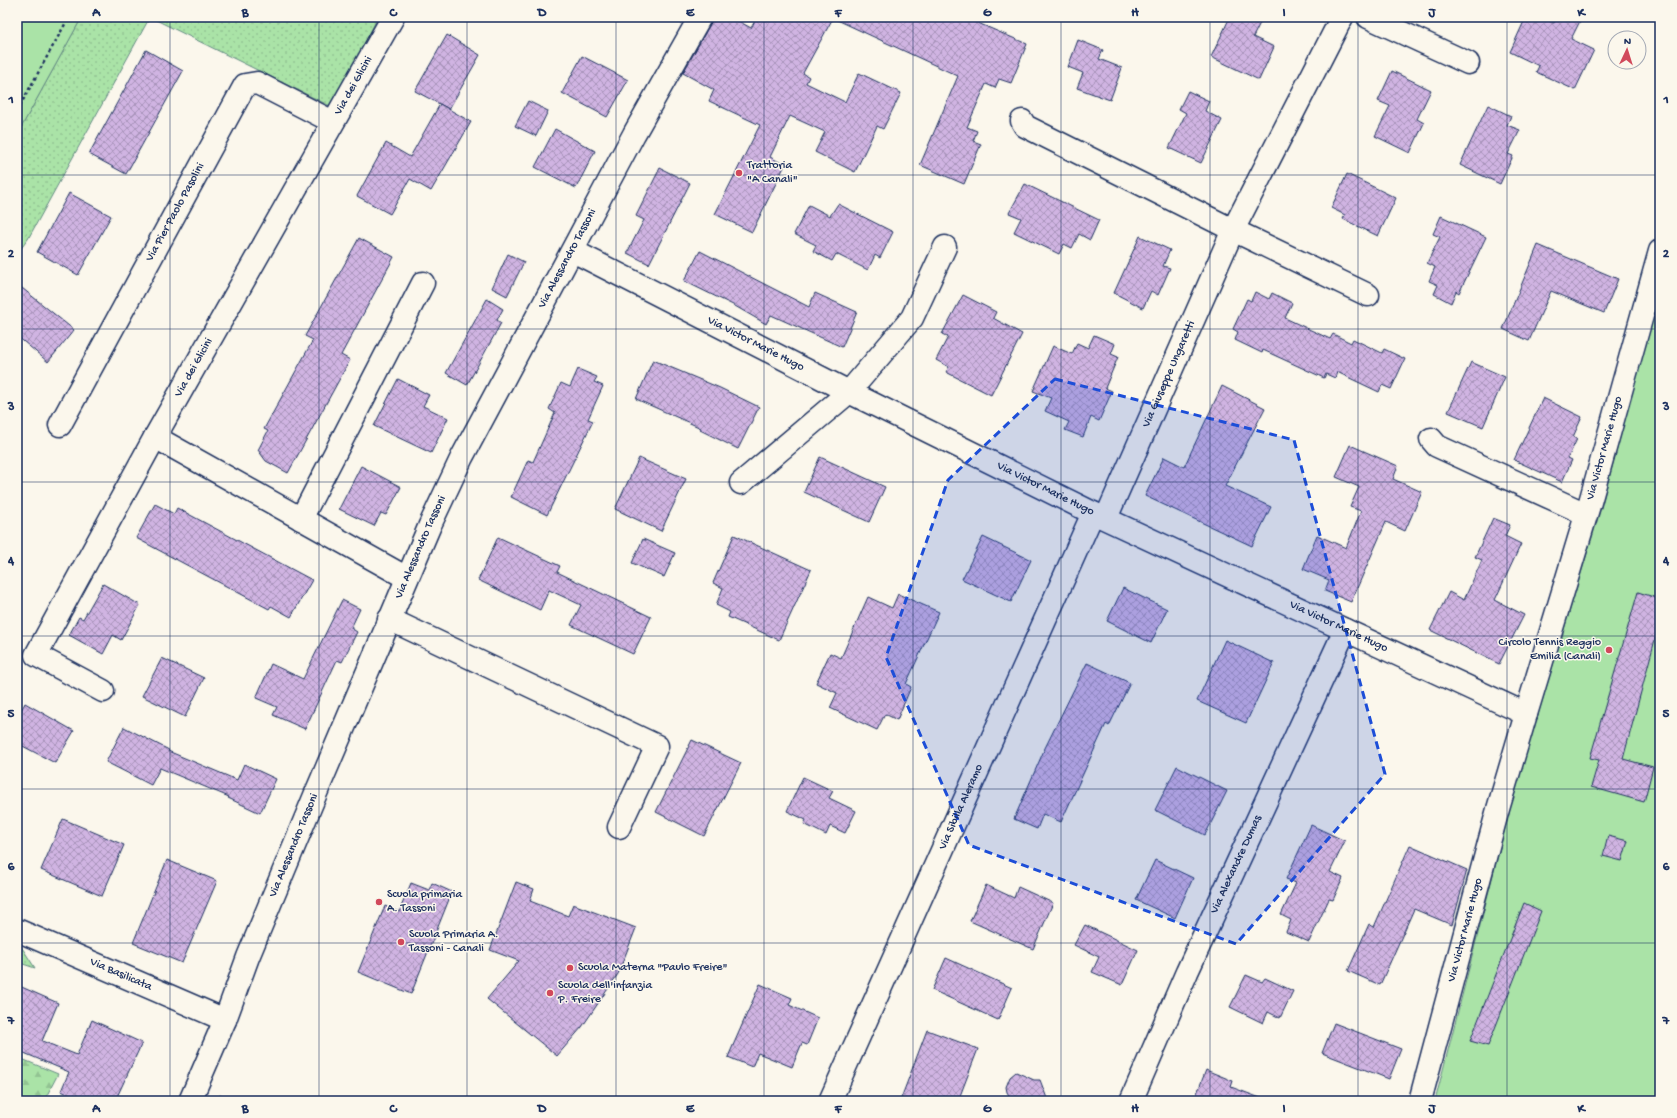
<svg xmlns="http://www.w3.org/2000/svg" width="1677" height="1118" viewBox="0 0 1677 1118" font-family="'Gochi Hand',sans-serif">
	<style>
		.grass { fill: url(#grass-dots); stroke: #628982 }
		.forest { fill: url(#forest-firs); stroke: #628982 }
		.garden { fill: #aae3a7; stroke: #628982 }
		.building { fill: url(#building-cross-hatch); stroke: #1b2f5e }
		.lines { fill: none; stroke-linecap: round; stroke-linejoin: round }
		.minor-casing { stroke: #1b2f5e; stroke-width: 25 }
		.path { stroke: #1b2f5e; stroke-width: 2.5; stroke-dasharray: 3 3; stroke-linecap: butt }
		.minor { stroke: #fbf7ec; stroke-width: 22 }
		.marked { fill: #1d4ed8; fill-opacity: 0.2; stroke: #1d4ed8; stroke-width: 3; stroke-dasharray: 8 5; stroke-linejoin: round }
		.grid { fill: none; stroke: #1b2f5e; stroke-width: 1; stroke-opacity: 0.55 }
		.poi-dot { fill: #d1495b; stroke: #fbf7ec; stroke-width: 1.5 }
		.labels { text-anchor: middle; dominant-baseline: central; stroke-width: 3; stroke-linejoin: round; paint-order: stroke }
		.street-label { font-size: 12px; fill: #1b2f5e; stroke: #fbf7ec }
		.poi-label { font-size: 12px; fill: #1b2f5e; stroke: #fbf7ec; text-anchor: start }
		.neatline { fill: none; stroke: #1b2f5e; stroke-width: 1.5 }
		.grid-label { font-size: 13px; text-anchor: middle; font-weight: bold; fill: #1b2f5e }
	</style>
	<defs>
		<pattern id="grass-dots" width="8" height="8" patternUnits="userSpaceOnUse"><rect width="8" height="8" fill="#aae3a7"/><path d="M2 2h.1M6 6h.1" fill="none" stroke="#92c392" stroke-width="1.8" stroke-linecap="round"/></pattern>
		<pattern id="forest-firs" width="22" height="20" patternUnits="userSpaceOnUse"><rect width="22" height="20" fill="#aae3a7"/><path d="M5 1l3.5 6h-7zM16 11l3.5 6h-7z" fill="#92c392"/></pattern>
		<pattern id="building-cross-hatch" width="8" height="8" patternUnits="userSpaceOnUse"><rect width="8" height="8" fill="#d0b4e2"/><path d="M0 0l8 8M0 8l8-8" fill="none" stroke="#a893ba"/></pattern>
	</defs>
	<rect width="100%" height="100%" fill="#fbf7ec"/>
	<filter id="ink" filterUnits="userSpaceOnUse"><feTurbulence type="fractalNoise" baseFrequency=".025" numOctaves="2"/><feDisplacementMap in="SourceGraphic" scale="8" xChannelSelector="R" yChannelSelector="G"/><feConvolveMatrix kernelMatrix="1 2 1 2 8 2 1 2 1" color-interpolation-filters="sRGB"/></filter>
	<g filter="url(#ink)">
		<!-- grass -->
		<g class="grass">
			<polygon points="82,17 150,17 28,239 17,254 17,135"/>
			<polygon points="150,17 378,17 332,107"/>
			<polygon points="17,940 35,968 17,962"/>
		</g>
		<!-- forest -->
		<polygon class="forest" points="17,1057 58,1074 46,1097 55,1101 17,1101"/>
		<!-- garden -->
		<g class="garden">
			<polygon points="17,17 82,17 17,135"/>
			<polygon points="1660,289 1660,1101 1435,1101 1514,793 1601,508"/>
		</g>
		<!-- building -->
		<g class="building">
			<polygon points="714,17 731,17 751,28 757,17 964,17 1027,44 1011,83 999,79 995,88 986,84 967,127 977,131 973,141 981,144 964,184 920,165 958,76 833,18 803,73 809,77 806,83 845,102 859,73 901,93 883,129 877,126 855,172 815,152 825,132 790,116 770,157 785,165 752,232 715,214 760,125 709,101 714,90 683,73"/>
			<polygon points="1230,17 1263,17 1253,37 1274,47 1259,80 1211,57"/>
			<polygon points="1526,17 1542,17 1554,23 1557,17 1582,17 1571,39 1594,50 1575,90 1536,72 1539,66 1510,52"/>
			<polygon points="447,35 480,55 449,109 415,91"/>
			<polygon points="1078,40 1103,50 1099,59 1122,68 1110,100 1077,88 1083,73 1068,67"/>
			<polygon points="146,50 183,71 126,174 89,154"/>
			<polygon points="582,56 628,80 607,117 562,93"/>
			<polygon points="1392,71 1431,90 1417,119 1424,123 1410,153 1375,136 1390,106 1378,101"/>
			<polygon points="1188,91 1209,101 1205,111 1222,120 1201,163 1169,148 1186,113 1179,109"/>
			<polygon points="528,101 548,111 536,136 515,126"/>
			<polygon points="440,104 471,122 431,191 410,179 390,214 357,196 386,143 410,157"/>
			<polygon points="1488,105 1511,116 1507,125 1520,130 1508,154 1513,156 1500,184 1460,165"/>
			<polygon points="555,129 595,151 576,188 535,167"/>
			<polygon points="660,168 690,183 649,264 627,253 644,220 636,216"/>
			<polygon points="1347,174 1396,198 1378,236 1343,219 1345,215 1331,208"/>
			<polygon points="1025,184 1099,220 1090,240 1079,234 1072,248 1064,244 1059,254 1014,232 1021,218 1009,213"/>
			<polygon points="69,193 111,216 78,275 37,252"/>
			<polygon points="838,204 893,232 880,258 875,255 868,270 836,254 832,261 813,251 816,245 794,234 809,205 830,216"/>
			<polygon points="1441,216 1486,237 1459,293 1456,291 1451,303 1434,294 1438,285 1429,281 1435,267 1427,263 1440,237 1433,234"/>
			<polygon points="1140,236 1170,250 1163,266 1170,268 1158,295 1151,291 1143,308 1114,293"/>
			<polygon points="359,238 394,257 341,355 350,360 288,473 266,461 258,450 268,431 264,429 313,340 305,336"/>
			<polygon points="1538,245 1618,279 1604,313 1551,291 1529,341 1503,329"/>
			<polygon points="700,251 809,307 815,293 857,312 842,347 771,315 766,324 735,306 684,281"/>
			<polygon points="508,254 524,262 507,296 492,288"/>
			<polygon points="17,284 74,330 48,362 17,336"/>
			<polygon points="1255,292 1269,299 1272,293 1292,303 1285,318 1330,339 1333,334 1351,343 1353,339 1382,353 1384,349 1405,359 1391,389 1382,385 1379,392 1337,372 1335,378 1326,374 1324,378 1263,350 1262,353 1235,340 1238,332 1233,329 1247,299 1251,301"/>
			<polygon points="963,295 996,312 993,318 1022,334 991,395 946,372 949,367 936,360 948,337 942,334"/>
			<polygon points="487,299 503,309 497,320 501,323 467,385 446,373"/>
			<polygon points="1094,335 1115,344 1111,354 1118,357 1105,388 1112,391 1099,421 1091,417 1083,437 1065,430 1069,422 1045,411 1051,398 1033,391 1053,346 1072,354 1077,343 1088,348"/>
			<polygon points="653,360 720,388 759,407 738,449 700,430 701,428 636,399"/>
			<polygon points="1471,362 1505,377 1483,427 1448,412"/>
			<polygon points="578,369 597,377 594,382 603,386 588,419 593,421 547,515 511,497 528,460 533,462 555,413 549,409 561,383 570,387"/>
			<polygon points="398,379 429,395 423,406 448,418 431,453 374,426"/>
			<polygon points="1222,386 1265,408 1225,486 1271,507 1252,546 1145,496 1164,457 1184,467"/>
			<polygon points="1543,398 1582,417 1573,437 1577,439 1568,458 1572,460 1562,482 1514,460"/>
			<polygon points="1350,445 1398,466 1393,479 1422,492 1405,531 1386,522 1351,602 1325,591 1329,580 1303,569 1317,535 1346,548 1361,511 1350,507 1359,487 1336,477"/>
			<polygon points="820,457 885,487 869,522 804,492"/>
			<polygon points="639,458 686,479 661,531 615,509"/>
			<polygon points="361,466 401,487 386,515 381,513 374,526 339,509"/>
			<polygon points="155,504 174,514 177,508 312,580 291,617 271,606 269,609 136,538"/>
			<polygon points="1493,518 1510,525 1505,536 1521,544 1495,600 1524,615 1499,664 1430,630 1449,592 1464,600 1482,560 1475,557"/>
			<polygon points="734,535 811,570 779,640 728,617 730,612 716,605 723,588 713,583"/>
			<polygon points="498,537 560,566 557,572 651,617 633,654 571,625 581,605 549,590 540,610 478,580"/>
			<polygon points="983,537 1031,560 1011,602 962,579"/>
			<polygon points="643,539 675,553 664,577 632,563"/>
			<polygon points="103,584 140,605 121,640 113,635 103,654 69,635 79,617 83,619"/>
			<polygon points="1123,588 1167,609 1151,643 1107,621"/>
			<polygon points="1638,592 1660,599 1660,621 1623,759 1653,767 1644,802 1591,787 1599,760 1590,758"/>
			<polygon points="898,594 939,612 906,684 911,687 897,720 885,714 877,730 830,708 837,693 816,683 830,653 841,658 868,597 892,608"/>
			<polygon points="342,600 360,609 351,628 357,632 342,662 337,660 305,729 273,715 277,707 256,698 271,664 303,679"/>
			<polygon points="1225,640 1274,663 1246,723 1197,701"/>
			<polygon points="162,658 204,678 185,717 142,696"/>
			<polygon points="1087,663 1130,683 1109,726 1106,724 1061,822 1043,814 1037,829 1014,819 1045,748"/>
			<polygon points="25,703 74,731 55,763 17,743 17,718"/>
			<polygon points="124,727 169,750 168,751 237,780 244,764 276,779 260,813 228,798 229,797 160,768 151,785 106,762"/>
			<polygon points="692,740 741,763 704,836 656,812"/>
			<polygon points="1177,766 1227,791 1205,835 1155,810"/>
			<polygon points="803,777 833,791 829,798 856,811 845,833 830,826 826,835 804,824 806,820 787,811"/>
			<polygon points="63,819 124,845 102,896 41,870"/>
			<polygon points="1311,825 1345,841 1330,872 1343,878 1333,900 1329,899 1309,942 1286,932 1291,920 1281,915 1296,883 1286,879"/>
			<polygon points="1608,836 1628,841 1622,861 1603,856"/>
			<polygon points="1410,845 1467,870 1452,925 1414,909 1380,985 1348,971 1369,924 1374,927"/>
			<polygon points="167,860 217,881 182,963 133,943"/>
			<polygon points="1155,860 1193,878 1175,918 1136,900"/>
			<polygon points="516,882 534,889 530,901 568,916 573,904 636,928 618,974 582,1027 557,1056 487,999 519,961 490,950"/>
			<polygon points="411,883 429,890 432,883 452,892 411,994 358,972 385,906 399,912"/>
			<polygon points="986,885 1014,898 1018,887 1053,903 1033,949 970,921"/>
			<polygon points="1524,903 1541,911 1488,1046 1470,1041"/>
			<polygon points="1085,925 1138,950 1122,985 1092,972 1099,957 1074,945"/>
			<polygon points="946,958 1012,988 998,1020 932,990"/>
			<polygon points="1246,975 1262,982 1265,978 1293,991 1280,1018 1268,1012 1263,1023 1230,1007"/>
			<polygon points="760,984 792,998 789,1005 818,1018 807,1045 802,1043 792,1067 758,1053 752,1067 728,1057"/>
			<polygon points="17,985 58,1003 42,1041 77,1055 92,1020 142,1043 115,1101 84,1101 61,1091 69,1072 17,1050"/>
			<polygon points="1334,1023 1401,1049 1389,1079 1322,1053"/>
			<polygon points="927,1030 978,1049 958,1101 900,1101"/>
			<polygon points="1206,1070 1233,1081 1231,1087 1263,1099 1262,1101 1194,1101"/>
			<polygon points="1016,1072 1034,1080 1040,1080 1048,1101 1012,1101 1007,1092 1006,1087 1010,1077"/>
		</g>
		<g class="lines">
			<defs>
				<g id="minor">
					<polyline points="1368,17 1468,63"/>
					<polyline points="1022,121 1025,126 1233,230 1368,295"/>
					<path id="s1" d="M573,251L849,392L1093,513L1526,714L1590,502L1660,251"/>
					<path id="s2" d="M60,425L245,85L257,83L333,122"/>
					<polyline points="155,437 407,578"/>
					<polyline points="1431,439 1437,446 1586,514"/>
					<polyline points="741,483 849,392 912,318 945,247"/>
					<path id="s3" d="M1106,518L1233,230L1342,17"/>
					<polyline points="301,519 423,283"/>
					<polyline points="389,619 657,746 619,827"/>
					<path id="s4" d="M103,691L36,655L155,437L393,17"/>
					<path id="s5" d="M17,930L225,1020"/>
					<path id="s6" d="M190,1101L225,1020L248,957L316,793L430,525L462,457L500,386L634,134L700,17"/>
					<path id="s7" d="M830,1101L1093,513"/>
					<path id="s8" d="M1131,1101L1187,972L1345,630"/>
					<path id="s9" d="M1420,1101L1498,809L1526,714"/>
				</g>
			</defs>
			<!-- minor casing -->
			<use href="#minor" class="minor-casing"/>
			<!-- path -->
			<g class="path">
				<polyline points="17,111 69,17"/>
				<polyline points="219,1101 221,1095"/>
			</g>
			<!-- minor -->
			<use href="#minor" class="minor"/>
		</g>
	</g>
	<!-- marked area -->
	<path class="marked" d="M1055,379L1294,440L1385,774L1236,944L969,845L886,657L948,480Z"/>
	<!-- grid -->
	<path class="grid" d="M170,17V1101M319,17V1101M467,17V1101M616,17V1101M764,17V1101M913,17V1101M1061,17V1101M1210,17V1101M1358,17V1101M1507,17V1101M17,175H1660M17,329H1660M17,482H1660M17,636H1660M17,789H1660M17,943H1660"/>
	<!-- markers -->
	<g class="poi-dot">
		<circle cx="739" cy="173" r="4"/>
		<circle cx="1609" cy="650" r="4"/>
		<circle cx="379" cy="902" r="4"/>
		<circle cx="401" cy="942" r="4"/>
		<circle cx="570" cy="968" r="4"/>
		<circle cx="550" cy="993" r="4"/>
	</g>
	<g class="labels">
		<!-- street labels -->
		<g class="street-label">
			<text stroke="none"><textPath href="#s4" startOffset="728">Via dei Glicini</textPath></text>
			<text stroke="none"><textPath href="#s2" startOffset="242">Via Pier Paolo Pasolini</textPath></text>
			<text stroke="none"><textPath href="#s6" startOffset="924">Via Alessandro Tassoni</textPath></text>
			<text stroke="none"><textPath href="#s1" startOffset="205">Via Victor Marie Hugo</textPath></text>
			<text stroke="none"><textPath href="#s4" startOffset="404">Via dei Glicini</textPath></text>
			<text stroke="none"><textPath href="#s3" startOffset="157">Via Giuseppe Ungaretti</textPath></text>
			<text stroke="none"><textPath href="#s1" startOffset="1337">Via Victor Marie Hugo</textPath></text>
			<text stroke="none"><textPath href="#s1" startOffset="529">Via Victor Marie Hugo</textPath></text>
			<text stroke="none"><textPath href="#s6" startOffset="600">Via Alessandro Tassoni</textPath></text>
			<text stroke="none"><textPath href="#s1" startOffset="853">Via Victor Marie Hugo</textPath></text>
			<text stroke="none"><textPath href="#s7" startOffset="322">Via Sibilla Aleramo</textPath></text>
			<text stroke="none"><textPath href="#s6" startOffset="276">Via Alessandro Tassoni</textPath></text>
			<text stroke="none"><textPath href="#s8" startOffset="259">Via Alexandre Dumas</textPath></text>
			<text stroke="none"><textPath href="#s9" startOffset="177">Via Victor Marie Hugo</textPath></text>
			<text stroke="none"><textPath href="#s5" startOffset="113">Via Basilicata</textPath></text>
		</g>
		<!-- poi labels -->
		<g class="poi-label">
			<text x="747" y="166">Trattoria<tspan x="747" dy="14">"A Canali"</tspan></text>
			<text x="1601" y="643" text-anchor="end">Circolo Tennis Reggio<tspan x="1601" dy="14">Emilia (Canali)</tspan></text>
			<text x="387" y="895">Scuola primaria<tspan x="387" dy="14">A. Tassoni</tspan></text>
			<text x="409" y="935">Scuola Primaria A.<tspan x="409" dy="14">Tassoni - Canali</tspan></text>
			<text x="578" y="968">Scuola Materna "Paulo Freire"</text>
			<text x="558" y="986">Scuola dell'infanzia<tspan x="558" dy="14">P. Freire</tspan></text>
		</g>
	</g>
	<!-- margin -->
	<rect width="1677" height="1118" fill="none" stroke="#fbf7ec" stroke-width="44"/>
	<!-- north arrow -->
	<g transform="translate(1627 50) rotate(4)"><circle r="19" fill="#fbf7ec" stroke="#a1a7b3"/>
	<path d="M0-3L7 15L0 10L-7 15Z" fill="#d1495b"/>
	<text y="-6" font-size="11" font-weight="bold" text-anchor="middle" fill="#1b2f5e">N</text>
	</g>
	<rect x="22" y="22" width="1633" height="1074" class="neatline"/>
	<g class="grid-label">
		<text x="96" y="16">A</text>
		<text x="245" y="16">B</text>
		<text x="393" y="16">C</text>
		<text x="542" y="16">D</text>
		<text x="690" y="16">E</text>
		<text x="838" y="16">F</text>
		<text x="987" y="16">G</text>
		<text x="1135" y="16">H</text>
		<text x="1284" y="16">I</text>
		<text x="1432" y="16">J</text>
		<text x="1581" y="16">K</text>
		<text x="11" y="103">1</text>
		<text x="1666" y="103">1</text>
		<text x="11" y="257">2</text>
		<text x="1666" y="257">2</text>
		<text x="11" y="410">3</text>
		<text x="1666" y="410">3</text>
		<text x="11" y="564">4</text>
		<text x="1666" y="564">4</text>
		<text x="11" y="717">5</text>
		<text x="1666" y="717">5</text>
		<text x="11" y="870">6</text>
		<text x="1666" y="870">6</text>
		<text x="11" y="1024">7</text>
		<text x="1666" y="1024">7</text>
		<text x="96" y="1112">A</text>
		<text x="245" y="1112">B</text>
		<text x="393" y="1112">C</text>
		<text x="542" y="1112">D</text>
		<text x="690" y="1112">E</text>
		<text x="838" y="1112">F</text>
		<text x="987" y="1112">G</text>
		<text x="1135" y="1112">H</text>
		<text x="1284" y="1112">I</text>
		<text x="1432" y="1112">J</text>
		<text x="1581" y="1112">K</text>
	</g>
</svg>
